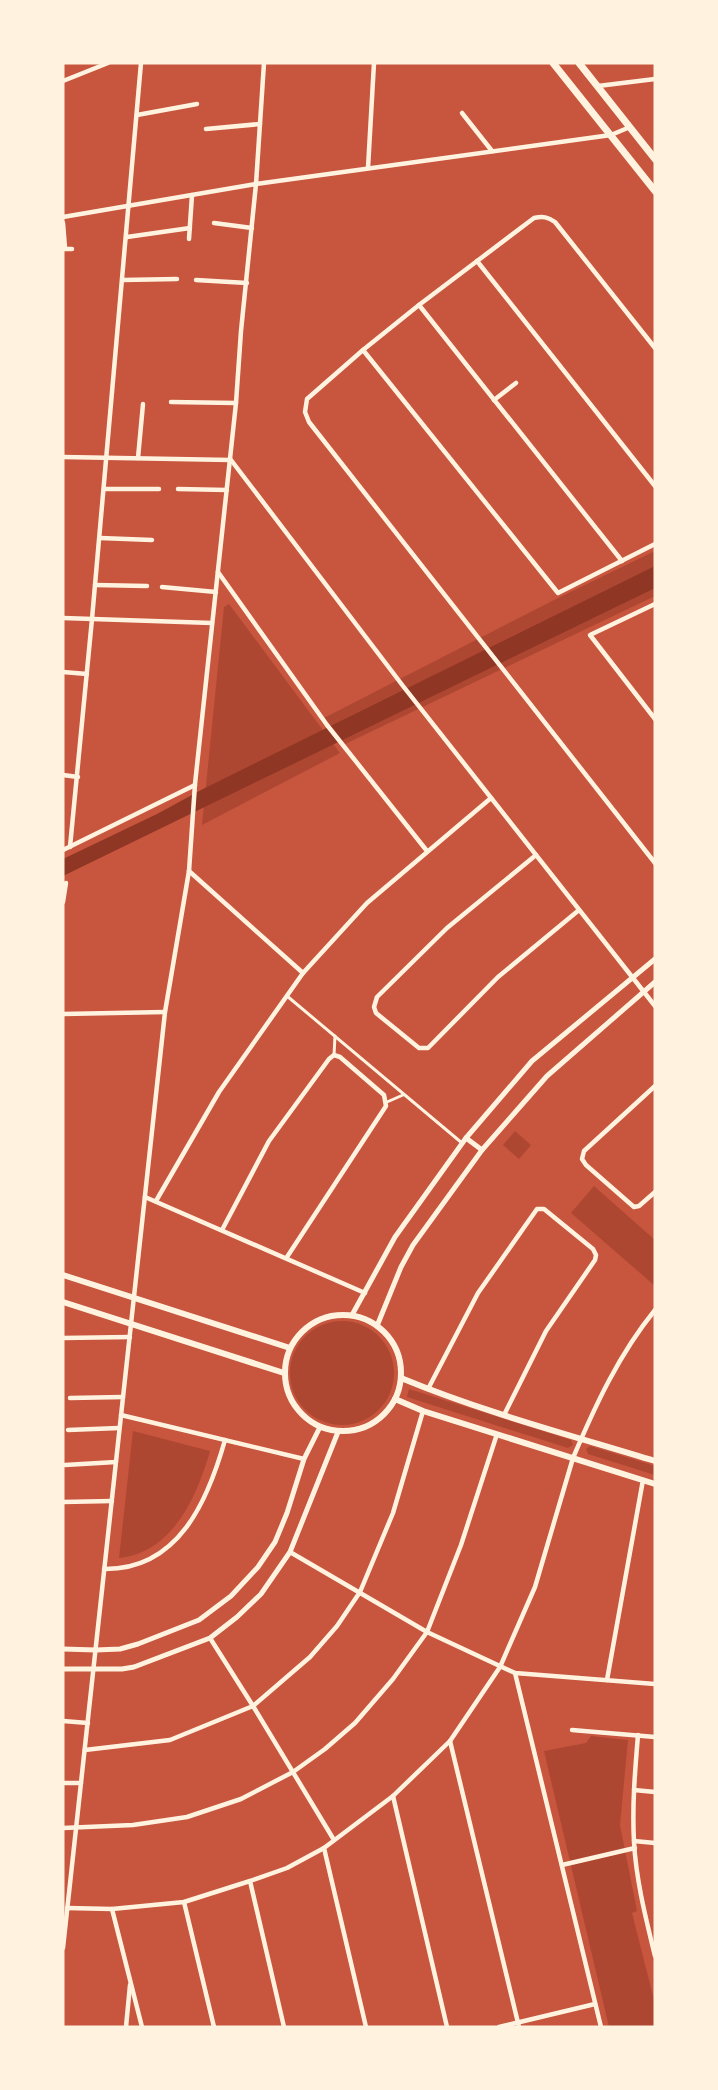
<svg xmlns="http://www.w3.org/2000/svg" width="718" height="2090" viewBox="0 0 718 2090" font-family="Manrope,sans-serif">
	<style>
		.green { fill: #ae4732 }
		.water { fill: #8f3625 }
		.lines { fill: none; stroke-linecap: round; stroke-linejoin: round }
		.pedestrian { stroke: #fff3e0; stroke-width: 3 }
		.minor { stroke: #fff3e0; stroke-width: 4.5 }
		.tertiary { stroke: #fff3e0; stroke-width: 5 }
		.secondary { stroke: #fff3e0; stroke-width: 6 }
		.primary { stroke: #fff3e0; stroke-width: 7 }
	</style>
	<rect width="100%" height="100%" fill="#c8553d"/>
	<!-- green -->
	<g class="green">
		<polygon points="655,551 655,596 343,745 322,719 556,599"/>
		<polygon points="229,604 340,753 202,825 224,607"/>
		<polygon points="515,1131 531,1145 519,1159 503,1145"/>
		<polygon points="594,1186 655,1240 655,1286 571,1213"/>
		<circle cx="342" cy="1373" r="52"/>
		<polygon points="409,1389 571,1440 573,1445 568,1448 407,1397"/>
		<path d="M133,1431L210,1451C197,1497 172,1553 119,1558Z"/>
		<polygon points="590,1446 655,1466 655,1475 588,1454 586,1449"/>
		<polygon points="591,1736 628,1740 620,1825 637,1911 632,1913 655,2004 655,2027 609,2027 544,1751 586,1743"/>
	</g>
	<!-- water -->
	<polygon class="water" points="655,566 655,588 63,876 63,859 157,814 203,789"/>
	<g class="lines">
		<!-- pedestrian -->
		<g class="pedestrian">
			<polyline points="287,996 462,1143"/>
			<polyline points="334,1055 335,1036"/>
			<polyline points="387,1102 403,1095"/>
		</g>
		<!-- minor -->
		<g class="minor">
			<polyline points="63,81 108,63"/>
			<polyline points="598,86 655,79"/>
			<polyline points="462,113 492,151"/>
			<polyline points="137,115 197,104"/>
			<polyline points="206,129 260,124"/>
			<polyline points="368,168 374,63"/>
			<polyline points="63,217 256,184 611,135 630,127"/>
			<polyline points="63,223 65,248"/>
			<polyline points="214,223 252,228"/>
			<polyline points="127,237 190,228"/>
			<polyline points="189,239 192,195"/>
			<polyline points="63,249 72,249"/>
			<polyline points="477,261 655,486"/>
			<polyline points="123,280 177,279"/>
			<polyline points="196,280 247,283"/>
			<polyline points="419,305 622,561"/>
			<path d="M655,348L555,222C548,217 543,216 534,218L419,305L363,350L307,399L305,412L309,422L655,863"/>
			<polyline points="363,350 558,593 655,544"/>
			<polyline points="494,400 516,383"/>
			<polyline points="171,402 236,403"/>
			<polyline points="63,457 231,460 403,686 655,1006"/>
			<polyline points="138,458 143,404"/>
			<polyline points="104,489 159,489"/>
			<polyline points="178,489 227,490"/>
			<polyline points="100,538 152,540"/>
			<polyline points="218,572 327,725 427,851"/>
			<polyline points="95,585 147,586"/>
			<polyline points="162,587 216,592"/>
			<polyline points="655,604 590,635 655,719"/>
			<polyline points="63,618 212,623"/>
			<polyline points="63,672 87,674"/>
			<polyline points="63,775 78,777"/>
			<polyline points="70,847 92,619 141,63"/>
			<polyline points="63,850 195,785"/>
			<polyline points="536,855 447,928 377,997 374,1007 376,1013 419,1048 428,1048 498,977 579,910"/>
			<polyline points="189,871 303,973"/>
			<polyline points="63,902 66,883"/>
			<polyline points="63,1014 165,1012"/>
			<polyline points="655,1086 584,1151 582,1159 586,1165 634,1207 639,1206 655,1192"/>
			<polyline points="145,1197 365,1293"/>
			<polyline points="156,1201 219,1092 303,973 367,903 491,798"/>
			<polyline points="222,1230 269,1141 329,1059 334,1055 340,1057 384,1095 386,1106 287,1257"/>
			<polyline points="63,1338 130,1337"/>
			<polyline points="428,1389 478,1293 537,1209 544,1209 593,1249 596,1255 595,1260 546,1331 504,1415"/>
			<polyline points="70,1398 123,1397"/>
			<polyline points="121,1415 304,1459"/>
			<polyline points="68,1430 119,1428"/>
			<polyline points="65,1465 116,1462"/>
			<polyline points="63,1502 112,1501"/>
			<polyline points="290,1552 427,1632 515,1673 655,1684"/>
			<path d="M104,1569C179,1570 208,1500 225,1440"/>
			<polyline points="210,1638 253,1706 334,1840"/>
			<polyline points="515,1673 601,2027"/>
			<polyline points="607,1680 643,1480"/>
			<polyline points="63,1721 88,1723"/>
			<polyline points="572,1730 655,1737"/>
			<path d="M638,1735C635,1771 632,1806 634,1842C636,1880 646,1919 655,1956"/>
			<polyline points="450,1741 519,2027"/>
			<polyline points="85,1750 170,1740 253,1706 310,1657 337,1626 360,1592 393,1513 423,1411"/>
			<polyline points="63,1783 81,1783"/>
			<polyline points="634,1790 655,1792"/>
			<polyline points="393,1796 447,2027"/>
			<polyline points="63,1828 133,1825 187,1817 241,1799 293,1772 325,1749 355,1723 393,1679 427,1632 461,1545 497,1434"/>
			<polyline points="634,1841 655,1843"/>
			<polyline points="324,1848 366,2027"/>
			<polyline points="562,1865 635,1848"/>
			<polyline points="250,1881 284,2027"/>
			<polyline points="184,1902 214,2027"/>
			<path d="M67,1908L112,1909L184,1902L250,1881L287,1868L324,1848L393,1796L450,1741L500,1667L535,1587L573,1458C595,1406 619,1354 655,1310"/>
			<polyline points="112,1909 142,2027"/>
			<polyline points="63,1948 165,1012 189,871 195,784 236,403 241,331 256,184 264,63"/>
			<polyline points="126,2027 130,1985"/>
			<polyline points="499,2027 595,2004"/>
		</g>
		<!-- tertiary -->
		<g class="tertiary">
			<polyline points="466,1138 482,1150"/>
			<polyline points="352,1315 395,1237 466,1138 532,1061 655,959"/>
			<polyline points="377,1326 401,1267 413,1245 482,1150 547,1076 655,982"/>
			<polyline points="63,1649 96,1650 120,1649 138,1644 199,1620 231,1596 258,1567 275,1542 287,1513 304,1459 320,1427"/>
			<polyline points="63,1669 122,1669 134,1667 210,1638 237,1617 261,1594 290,1552 338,1432"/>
		</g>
		<!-- secondary -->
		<g class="secondary">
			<polyline points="63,1275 290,1348"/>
			<polyline points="63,1302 284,1373"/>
			<circle cx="343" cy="1373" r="58"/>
			<path d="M401,1378C483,1412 570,1435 655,1461"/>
			<polyline points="395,1399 423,1411 655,1484"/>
		</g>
		<!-- primary -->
		<g class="primary">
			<polyline points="553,63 655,191"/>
			<polyline points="579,63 655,159"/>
		</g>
	</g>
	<!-- border -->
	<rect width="718" height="2090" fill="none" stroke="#fff3e0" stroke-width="129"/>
</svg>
